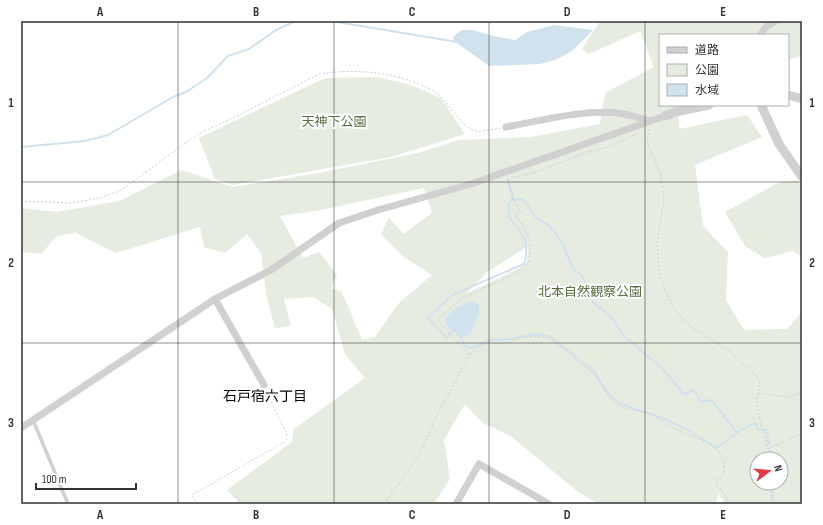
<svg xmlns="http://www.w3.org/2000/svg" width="823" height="525" viewBox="0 0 823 525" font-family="'Sofia Sans Condensed','Noto Sans JP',sans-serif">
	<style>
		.green { fill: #e6ecdf; fill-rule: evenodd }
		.water { fill: #cfe2ee }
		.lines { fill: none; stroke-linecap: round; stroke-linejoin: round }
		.stream { stroke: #cfe2ee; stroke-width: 2 }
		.path { stroke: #cdcdcd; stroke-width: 1; stroke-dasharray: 2 2; stroke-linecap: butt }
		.service { stroke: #d0d0d0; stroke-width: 3.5 }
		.minor { stroke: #d0d0d0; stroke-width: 7 }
		.tertiary { stroke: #d0d0d0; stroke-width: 9 }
		.grid { fill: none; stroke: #333; stroke-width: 1; stroke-opacity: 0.55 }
		.labels { text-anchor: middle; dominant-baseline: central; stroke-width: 4; stroke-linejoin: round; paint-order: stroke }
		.park-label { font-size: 13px; fill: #56703f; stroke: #fff }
		.neighbourhood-label { font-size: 14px; fill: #000; stroke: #fff }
		.neatline { fill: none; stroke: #333; stroke-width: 1.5 }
		.grid-label { font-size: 13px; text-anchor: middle; font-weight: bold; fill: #333 }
	</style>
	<rect width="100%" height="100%" fill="#fff"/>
	<!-- green -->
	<g class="green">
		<path d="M600,21H802V56L788,60V35H660V105H679V129L747,115L762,137L695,165L703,226L728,252L726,300L744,330L787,329L802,312V504H725L718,493L716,504H598L577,491L512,437L483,423L465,404L444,440L450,479L434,504H240L227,490L292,442L294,429L365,378L345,354L332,309L313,297L284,299L291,326L275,328L267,299L261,253L247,234L225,253L204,247L200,227L116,253L76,233L57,236L41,254L21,252V208L57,212L119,201L181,170L233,187L313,174L418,153L459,140L531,137L600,124L605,93L654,67L640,31L589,54L582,49ZM424,188L432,213L403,234L389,217L381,234L404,257L432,275L398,304L375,337L362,340L342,292L331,288L337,275L319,252L303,258L280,216L321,210ZM528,246L527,262L522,267L467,293L487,272ZM757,459H781V483H757Z"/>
		<polygon points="376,77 408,84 441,98 465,134 391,157 232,185 215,179 199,138 325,78"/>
		<polygon points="796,180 802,185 802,257 793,251 765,258 745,246 725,212 778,183"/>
	</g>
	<!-- water -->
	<g class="water">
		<polygon points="554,25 593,30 573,50 558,59 540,64 489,66 454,41 453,37 461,30 473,30 489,35 515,40 527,32"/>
		<path d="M470,301L478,303L480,313C471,324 478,333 461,338L447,326L445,318L453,310Z"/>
	</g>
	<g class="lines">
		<!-- stream -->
		<g class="stream">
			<polyline points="331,21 457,42"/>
			<polyline points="21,147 85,141 108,135 173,97 186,92 207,78 228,56 249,49 276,30 296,21"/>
			<polyline points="513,198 514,200 523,199 537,219 549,225 553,230 562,243 573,269 580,274 585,281 593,302 612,318 623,335 663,369 683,393 687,394 692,390 696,393 701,402 708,400 713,402 737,433 754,423 757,425 758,430 766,430 769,444"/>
			<path d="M452,331L447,338L428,318L452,295L524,264C531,241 522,233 509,217L510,209L508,204L513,198L508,179"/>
			<polyline points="461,338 465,346 471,348 490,340 508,339 535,334 549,336 593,370 608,393 618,403 660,417 690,431 717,448 737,433"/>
			<polyline points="770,450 771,459"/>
			<polyline points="772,483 774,504"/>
		</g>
		<!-- path -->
		<g class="path">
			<path d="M650,129L647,142L661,176L664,201L657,242L659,271L665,290L674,308L684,321L692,328L727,349L759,379C761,387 757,393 757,401C758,421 767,439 770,459"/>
			<polyline points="511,178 539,171 587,152 606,148 639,133"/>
			<path d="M507,179L513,199L521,212L515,215C526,228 535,246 528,263L514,274L461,299L437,320L470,355C483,340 487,345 505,343C512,342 518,338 525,337C551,334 557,344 575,359C583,366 592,370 598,379C604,388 609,400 618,405C626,410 636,410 644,412C657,415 665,424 676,429C695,438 736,447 721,478L716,479L717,485L731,504"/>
			<path d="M21,201L72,203L99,198L120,191L198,134L227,121L319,74C357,68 397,72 432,90C449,99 458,127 476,131C483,132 493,129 500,128"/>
			<polyline points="759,393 787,397 802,393"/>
			<polyline points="768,449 802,433"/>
			<polyline points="770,483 772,504"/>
			<polyline points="198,504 192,495 286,441 287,435 266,391"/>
			<polyline points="384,504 421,452 434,421 469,356"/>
		</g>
		<!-- service -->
		<polyline class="service" points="33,420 68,504"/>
		<!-- minor -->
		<g class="minor">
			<polyline points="760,35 766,27 776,21"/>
			<path d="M506,127C538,121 586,109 617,113C628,114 639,118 650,121"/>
			<polyline points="215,299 264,385"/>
			<polyline points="21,428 215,299 271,270 339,223 378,210 471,184 665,116"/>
			<polyline points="456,504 479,464 549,504"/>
		</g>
		<!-- tertiary -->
		<g class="tertiary">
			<polyline points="788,95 802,99"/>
			<polyline points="761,105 779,144 802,177"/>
			<polyline points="665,116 675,112 709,105"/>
		</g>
	</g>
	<!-- grid -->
	<path class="grid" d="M178,21V504M334,21V504M489,21V504M645,21V504M21,182H802M21,343H802"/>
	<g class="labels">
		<!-- park labels -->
		<g class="park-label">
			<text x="334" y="122">天神下公園</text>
			<text x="590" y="292">北本自然観察公園</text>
		</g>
		<!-- neighbourhood labels -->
		<g class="neighbourhood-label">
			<text x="265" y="396">石戸宿六丁目</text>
		</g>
	</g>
	<!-- border -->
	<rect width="823" height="525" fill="none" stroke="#ffffff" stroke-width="44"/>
	<!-- legend -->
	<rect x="659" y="34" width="130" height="72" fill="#ffffff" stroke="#adadad"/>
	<rect x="667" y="47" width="20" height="6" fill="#d0d0d0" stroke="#adadad"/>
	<text x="695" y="54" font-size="12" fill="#333333">道路</text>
	<rect x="667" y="64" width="20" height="12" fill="#e6ecdf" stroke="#adadad"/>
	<text x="695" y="74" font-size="12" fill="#333333">公園</text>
	<rect x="667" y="84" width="20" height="12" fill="#cfe2ee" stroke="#adadad"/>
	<text x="695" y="94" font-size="12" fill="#333333">水域</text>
	<!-- north arrow -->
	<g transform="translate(769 471) rotate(74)"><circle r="19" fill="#ffffff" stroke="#adadad"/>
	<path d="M0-3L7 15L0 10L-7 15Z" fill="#e63946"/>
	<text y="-6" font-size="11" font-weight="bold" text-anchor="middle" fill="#333333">N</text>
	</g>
	<!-- scale -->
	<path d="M36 483v6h100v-6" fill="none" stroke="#333333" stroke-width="2"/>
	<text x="42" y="483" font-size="12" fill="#333333" stroke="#ffffff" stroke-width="3" paint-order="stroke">100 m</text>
	<rect x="22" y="22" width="779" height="481" class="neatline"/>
	<g class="grid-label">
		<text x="100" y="16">A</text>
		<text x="256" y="16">B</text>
		<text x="412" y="16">C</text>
		<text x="567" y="16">D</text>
		<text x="723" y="16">E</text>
		<text x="11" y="107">1</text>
		<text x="812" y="107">1</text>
		<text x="11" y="267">2</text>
		<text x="812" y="267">2</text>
		<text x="11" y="427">3</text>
		<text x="812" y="427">3</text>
		<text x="100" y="519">A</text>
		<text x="256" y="519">B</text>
		<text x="412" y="519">C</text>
		<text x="567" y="519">D</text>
		<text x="723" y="519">E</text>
	</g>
</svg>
